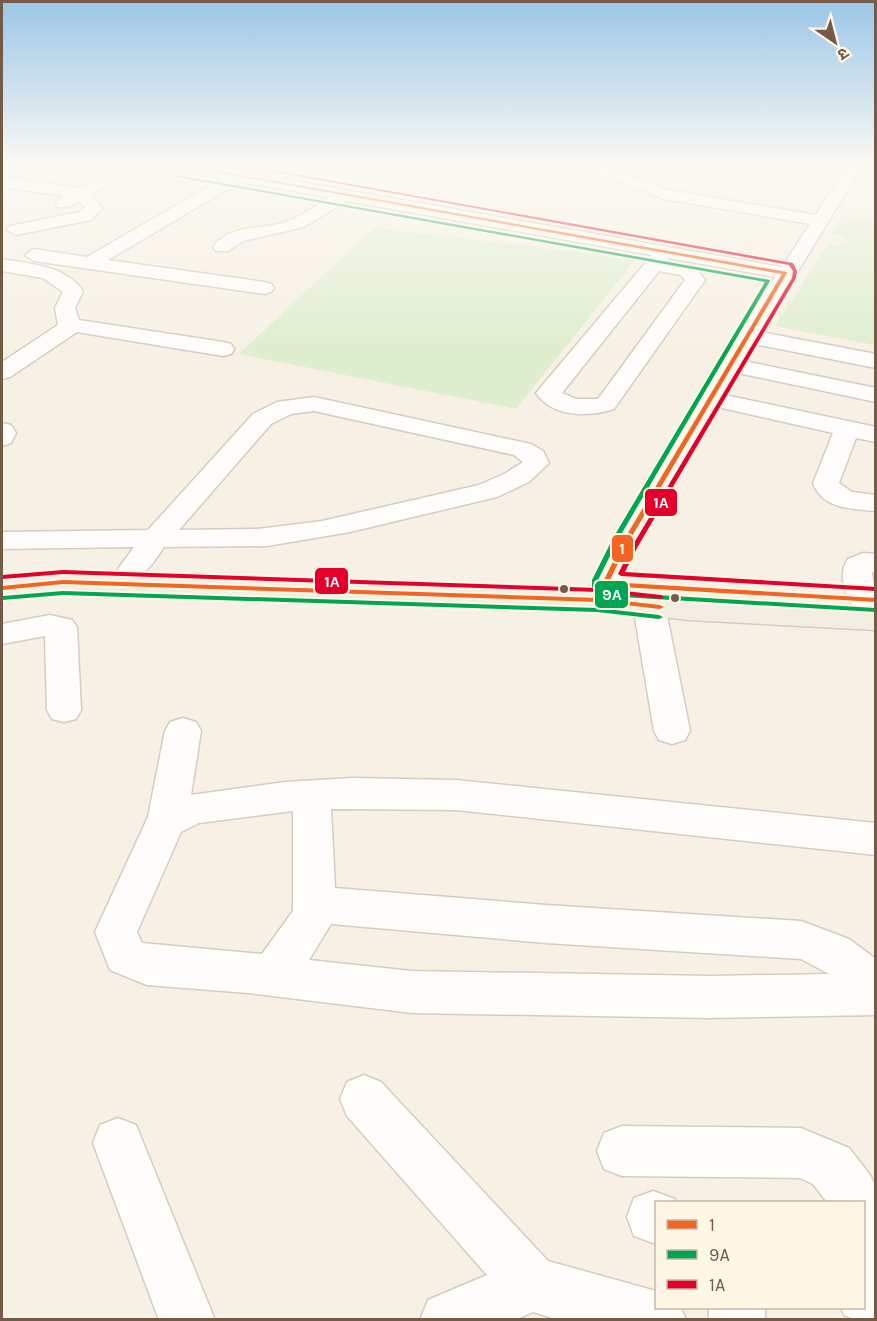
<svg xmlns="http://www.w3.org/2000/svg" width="877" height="1321" viewBox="0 0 877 1321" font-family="Karla,'Noto Sans Devanagari',sans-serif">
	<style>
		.green { fill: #dfeecf }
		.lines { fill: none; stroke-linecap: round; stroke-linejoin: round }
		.minor-casing { stroke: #d6ccc1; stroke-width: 3 }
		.major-casing { stroke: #d5ccc2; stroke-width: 3 }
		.minor { fill: #fefdfb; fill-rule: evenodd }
		.major { fill: #f2eee2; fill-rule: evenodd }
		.bus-1-casing { stroke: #fff7e6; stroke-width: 4 }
		.bus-2-casing { stroke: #fff7e6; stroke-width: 4 }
		.bus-3-casing { stroke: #fff7e6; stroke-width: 4 }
		.bus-1 { fill: #f26522; fill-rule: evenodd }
		.bus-2 { fill: #00a651; fill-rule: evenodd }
		.bus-3 { fill: #e4002b; fill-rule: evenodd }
		.bus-dot { fill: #755a45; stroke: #fff7e6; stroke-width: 2 }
		.line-badge { stroke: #fff7e6; stroke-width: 2 }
		.badge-label { font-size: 16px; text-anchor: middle; font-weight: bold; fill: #fff }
	</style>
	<rect width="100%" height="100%" fill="#f7f1e5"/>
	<!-- green -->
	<g class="green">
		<polygon points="843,216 875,221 875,345 775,326 828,245 839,246 846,236 831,233"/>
		<polygon points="374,228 636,259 516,409 239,354"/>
	</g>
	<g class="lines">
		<defs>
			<g id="minor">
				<path d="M172,166H208L269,177L267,174L269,171L275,169L337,166L330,171L277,178L782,267L810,224L665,199L578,166H601L668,190L816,215L847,166H862L761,332L876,354V368L754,344L744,361L876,388V402L738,373L725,395L876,427V442L856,438L839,483L852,492L876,495V511C852,509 822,509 813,483L833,433L718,407L639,543L609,607L598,610L587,607L583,600L611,543L775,277L669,258L667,261L694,266L705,280L614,409C589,417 553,418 536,393L652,255L347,201L304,227L243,241L228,251H216L213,247C229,224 260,230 283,223C300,217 315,207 329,197L240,182L108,260L264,282L271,284L274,288L271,292L264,294L34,261L25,255L34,249L87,257L223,178L179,171ZM659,271L681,275L685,280L598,399H576L562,393Z"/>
				<polygon points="107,174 115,179 91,194 102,208 91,220 16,235 7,230 10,226 79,212 85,207 79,201 69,207 57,207 55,203 64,196 2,187 2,177 79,188"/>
				<path d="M2,259C30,264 65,265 83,291L75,308L79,320L223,342L231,344L234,349L231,354L223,356L77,332L10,377L2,379V362L58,325L55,308L63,292L43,278L2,271Z"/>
				<path d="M314,397L531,444L543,451L549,463L529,482L497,497L350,532L267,546L164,547C152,564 145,581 122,575L118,569L134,547L2,549V532L148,530L253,414L277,402ZM314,411L514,455L523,462L504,474L479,485L322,521L258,529L179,530L271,424L291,414Z"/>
				<polygon points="2,423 11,425 16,433 11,443 2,446"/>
				<path d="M863,553L876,554V572H872C873,583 876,593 876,605L864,609L853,606C844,593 838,573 848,559Z"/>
				<polygon points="649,596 660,599 665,606 690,731 685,740 672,744 659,740 654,731 633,606 638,599"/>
				<polygon points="50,615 72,620 77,627 81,710 76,719 64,722 52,719 47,710 45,636 2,644 2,624"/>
				<path d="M183,718L196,722L201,731L191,795L285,782L352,778L456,780L876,823V855L456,810L331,809L335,888L546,905L801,921L849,939L876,959V1015L710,1018L412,1013L248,993L147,985L110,970L95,932L148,817L165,731L170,722ZM293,811V911L262,954L142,943L137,932L181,832L199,823ZM331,924L546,943L801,959L829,974L710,976L412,971L309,960Z"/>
				<polygon points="364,1075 381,1082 548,1261 656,1291 656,1308 681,1308 686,1320 559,1320 533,1312 515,1320 420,1320 428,1300 487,1275 347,1116 340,1099 347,1082"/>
				<polygon points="118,1118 136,1125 215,1320 159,1320 93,1143 100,1125"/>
				<polygon points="622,1126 801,1128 849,1148 870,1175 876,1187 876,1320 856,1320 844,1315 841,1308 864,1308 864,1202 827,1202 813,1184 800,1178 622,1176 604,1169 597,1151 604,1133"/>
				<polygon points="653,1191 675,1199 676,1202 656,1202 656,1244 634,1236 627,1217 634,1198"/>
				<rect x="709" y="1308" width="56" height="12"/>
			</g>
			<polygon id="major" points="63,573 598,590 689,600 876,610 876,630 689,620 598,610 63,591 2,597 2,579"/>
		</defs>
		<!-- minor casing -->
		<use href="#minor" class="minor-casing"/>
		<!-- major casing -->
		<use href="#major" class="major-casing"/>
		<!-- minor -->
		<use href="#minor" class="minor"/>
		<!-- major -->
		<use href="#major" class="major"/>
		<defs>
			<g id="bus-1">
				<polygon points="181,166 190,166 787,272 787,273 628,543 609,582 876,598 876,602 605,586 602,584 622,543 782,274"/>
				<polygon points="63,580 598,598 660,605 664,607 660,609 598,602 63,584 2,590 2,586"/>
			</g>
			<g id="bus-2">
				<polygon points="176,175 770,280 770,281 619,538 598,580 598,586 606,592 875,608 876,612 604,596 602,596 592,587 592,580 613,538 765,282 177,177"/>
				<polygon points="63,591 597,608 659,615 663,617 659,619 597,612 63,595 2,600 2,596 3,596"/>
			</g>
			<g id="bus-3">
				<polygon points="241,166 250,166 793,263 797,271 796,278 637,548 625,572 876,587 876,591 621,576 618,574 631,548 792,278 793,271 789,265"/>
				<polygon points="63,570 598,588 661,595 664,597 661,599 598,592 63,574 2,579 2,575"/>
			</g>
		</defs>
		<!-- bus-1 casing -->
		<use href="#bus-1" class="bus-1-casing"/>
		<!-- bus-2 casing -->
		<use href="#bus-2" class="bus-2-casing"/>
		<!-- bus-3 casing -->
		<use href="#bus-3" class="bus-3-casing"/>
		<!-- bus-1 -->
		<use href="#bus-1" class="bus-1"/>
		<!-- bus-2 -->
		<use href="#bus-2" class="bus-2"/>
		<!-- bus-3 -->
		<use href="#bus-3" class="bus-3"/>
	</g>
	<!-- sky -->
	<linearGradient id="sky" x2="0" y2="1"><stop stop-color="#9bc6e8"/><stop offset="0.47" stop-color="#fbf9f3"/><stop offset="1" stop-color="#fbf9f3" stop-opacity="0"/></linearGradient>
	<rect width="877" height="351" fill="url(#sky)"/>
	<!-- markers -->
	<g class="bus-dot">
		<circle cx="564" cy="589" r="5"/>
		<circle cx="675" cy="598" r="5"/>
	</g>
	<g class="line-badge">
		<rect x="644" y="488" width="34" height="29" rx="6" fill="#e4002b"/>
		<rect x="611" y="534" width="23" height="29" rx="6" fill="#f26522"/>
		<rect x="314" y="567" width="35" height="28" rx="6" fill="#e4002b"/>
		<rect x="594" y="580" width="35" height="29" rx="6" fill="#00a651"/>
	</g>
	<g class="badge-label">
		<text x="661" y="508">1A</text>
		<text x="622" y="554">1</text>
		<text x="332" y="587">1A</text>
		<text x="612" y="600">9A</text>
	</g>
	<!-- border -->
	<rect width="877" height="1321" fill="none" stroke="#755a45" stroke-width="6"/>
	<!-- legend -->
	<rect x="655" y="1201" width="210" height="108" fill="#fff7e6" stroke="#c8b8a6" stroke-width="1.5"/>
	<rect x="667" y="1220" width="30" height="9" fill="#f26522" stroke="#c8b8a6" stroke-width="1.5"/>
	<text x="709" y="1231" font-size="18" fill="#755a45">1</text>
	<rect x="667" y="1250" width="30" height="9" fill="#00a651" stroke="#c8b8a6" stroke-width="1.5"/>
	<text x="709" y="1261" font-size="18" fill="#755a45">9A</text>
	<rect x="667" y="1280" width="30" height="9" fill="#e4002b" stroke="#c8b8a6" stroke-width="1.5"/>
	<text x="709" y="1291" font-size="18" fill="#755a45">1A</text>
	<!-- north arrow -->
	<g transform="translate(835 42) rotate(145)" stroke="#fff7e6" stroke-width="4.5" paint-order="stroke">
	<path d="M0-4.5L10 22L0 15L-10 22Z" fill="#755a45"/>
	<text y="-9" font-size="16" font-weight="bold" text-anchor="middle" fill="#755a45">उ</text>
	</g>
</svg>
